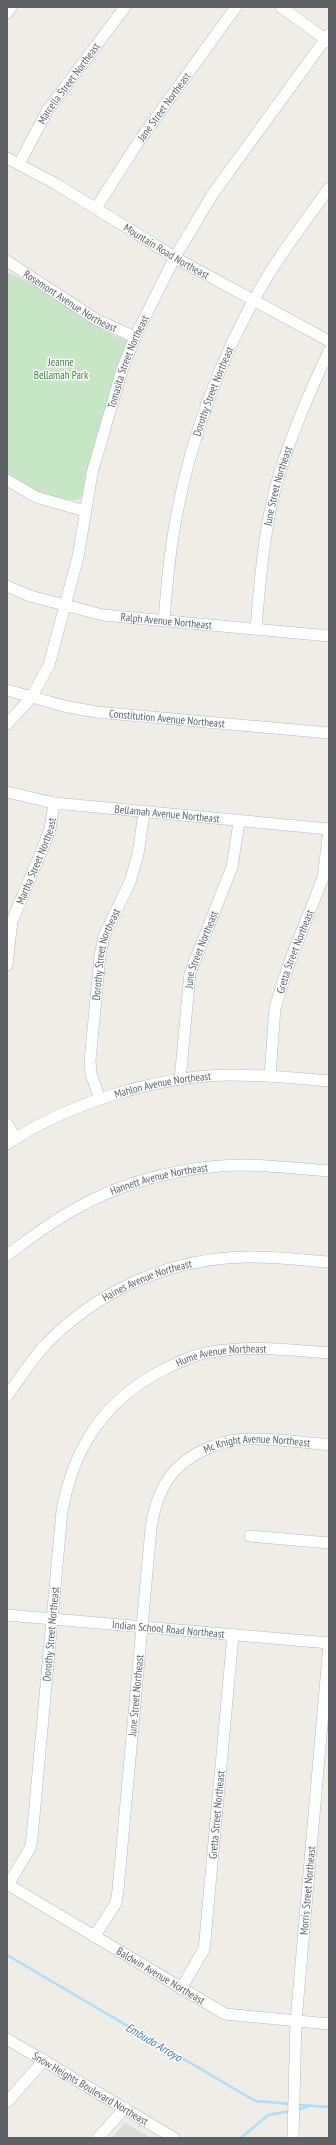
<svg xmlns="http://www.w3.org/2000/svg" width="336" height="2145" viewBox="0 0 336 2145" font-family="'PT Sans Narrow',sans-serif">
	<style>
		.education { fill: #dfdcd5 }
		.green { fill: #c7e6c5 }
		.lines { fill: none; stroke-linecap: round; stroke-linejoin: round }
		.stream { stroke: #abdefb; stroke-width: 2.5 }
		.minor-casing { stroke: #b4b7ba; stroke-width: 12 }
		.minor { stroke: #fff; stroke-width: 11 }
		.labels { text-anchor: middle; dominant-baseline: central; stroke-width: 3; stroke-linejoin: round; paint-order: stroke }
		.street-label { font-size: 11px; fill: #5e6266; stroke: #fff }
		.park-label { font-size: 11px; fill: #3b8239; stroke: #fff }
		.water-label { font-size: 12px; font-style: italic; fill: #457aa4; stroke: #fff }
	</style>
	<rect width="100%" height="100%" fill="#f0ede7"/>
	<!-- education -->
	<polygon class="education" points="125,2123 151,2138 112,2138"/>
	<!-- green -->
	<path class="green" d="M7,272L47,292L101,329L127,341L101,423L81,499C53,505 28,487 7,472Z"/>
	<g class="lines">
		<!-- stream -->
		<g class="stream">
			<polyline points="7,1955 250,2098 256,2101 291,2104"/>
			<polyline points="298,2105 329,2107"/>
			<polyline points="296,2110 307,2107"/>
			<polyline points="241,2138 268,2115 291,2111"/>
		</g>
		<defs>
			<g id="minor">
				<polyline points="281,7 329,42"/>
				<polyline points="7,13 11,7"/>
				<path id="s1" d="M7,158L56,184L181,261L329,341"/>
				<path id="s2" d="M19,164L47,111L125,7"/>
				<path id="s3" d="M96,208L139,141L236,7"/>
				<path id="s4" d="M7,261L97,320L135,337"/>
				<polyline points="7,480 36,497 85,511"/>
				<path id="s5" d="M7,586L30,596L103,615L329,636"/>
				<path id="s6" d="M164,621C166,595 168,569 172,543C186,447 221,351 272,269C290,241 310,215 329,188"/>
				<path id="s7" d="M256,629C260,580 264,529 277,482C290,437 309,393 329,351"/>
				<path id="s8" d="M7,690L64,706L96,712L329,733"/>
				<path id="s9" d="M7,724L31,698L49,665L78,557L92,473L122,370L135,337L175,257L212,195L329,34"/>
				<path id="s10" d="M7,792L54,803L329,829"/>
				<path id="s11" d="M7,965L12,921L42,850L50,829L54,803"/>
				<path id="s12" d="M270,1076L275,1008L288,966L323,878L329,829"/>
				<path id="s13" d="M180,1080L190,973L232,867L239,822"/>
				<path id="s14" d="M100,1099L91,1074L90,1061L100,956L104,936L130,882L138,854L144,813"/>
				<polyline points="7,1124 16,1138"/>
				<path id="s15" d="M7,1144C66,1104 157,1076 229,1075C262,1075 296,1078 329,1081"/>
				<path id="s16" d="M7,1255C29,1239 51,1222 75,1209C123,1181 185,1166 241,1165C270,1165 300,1169 329,1171"/>
				<path id="s17" d="M7,1396C20,1378 32,1359 47,1343C100,1289 170,1259 244,1257C273,1256 301,1260 329,1262"/>
				<polyline points="250,1536 329,1543"/>
				<path id="s18" d="M7,1615L329,1643"/>
				<path id="s19" d="M7,1884L225,2014L329,2024"/>
				<path id="s20" d="M8,1885L30,1848L32,1838L62,1511C74,1446 105,1399 165,1369C179,1362 195,1354 211,1352C250,1345 289,1350 329,1353"/>
				<path id="s21" d="M94,1937L116,1903L118,1890L151,1528C153,1515 156,1502 162,1490C176,1459 214,1440 247,1439C274,1438 302,1442 329,1445"/>
				<path id="s22" d="M181,1989L204,1949L205,1940L233,1635"/>
				<path id="s23" d="M7,2039L174,2138"/>
				<polyline points="7,2102 44,2060"/>
				<polyline points="98,2138 125,2108"/>
				<path id="s24" d="M293,2138L296,2021L329,1644"/>
			</g>
		</defs>
		<!-- minor casing -->
		<use href="#minor" class="minor-casing"/>
		<!-- minor -->
		<use href="#minor" class="minor"/>
	</g>
	<g class="labels">
		<!-- street labels -->
		<g class="street-label">
			<text stroke="none"><textPath href="#s2" startOffset="95">Marcella Street Northeast</textPath></text>
			<text stroke="none"><textPath href="#s3" startOffset="122">Jane Street Northeast</textPath></text>
			<text stroke="none"><textPath href="#s1" startOffset="185">Mountain Road Northeast</textPath></text>
			<text stroke="none"><textPath href="#s4" startOffset="75">Rosemont Avenue Northeast</textPath></text>
			<text stroke="none"><textPath href="#s9" startOffset="387">Tomasita Street Northeast</textPath></text>
			<text stroke="none"><textPath href="#s6" startOffset="236">Dorothy Street Northeast</textPath></text>
			<text stroke="none"><textPath href="#s7" startOffset="145">June Street Northeast</textPath></text>
			<text stroke="none"><textPath href="#s5" startOffset="164">Ralph Avenue Northeast</textPath></text>
			<text stroke="none"><textPath href="#s8" startOffset="163">Constitution Avenue Northeast</textPath></text>
			<text stroke="none"><textPath href="#s10" startOffset="162">Bellamah Avenue Northeast</textPath></text>
			<text stroke="none"><textPath href="#s11" startOffset="109">Martha Street Northeast</textPath></text>
			<text stroke="none"><textPath href="#s13" startOffset="133">June Street Northeast</textPath></text>
			<text stroke="none"><textPath href="#s12" startOffset="128">Gretta Street Northeast</textPath></text>
			<text stroke="none"><textPath href="#s14" startOffset="148">Dorothy Street Northeast</textPath></text>
			<text stroke="none"><textPath href="#s15" startOffset="168">Mahlon Avenue Northeast</textPath></text>
			<text stroke="none"><textPath href="#s16" startOffset="172">Hannett Avenue Northeast</textPath></text>
			<text stroke="none"><textPath href="#s17" startOffset="186">Haines Avenue Northeast</textPath></text>
			<text stroke="none"><textPath href="#s20" startOffset="623">Hume Avenue Northeast</textPath></text>
			<text stroke="none"><textPath href="#s21" startOffset="570">Mc Knight Avenue Northeast</textPath></text>
			<text stroke="none"><textPath href="#s18" startOffset="162">Indian School Road Northeast</textPath></text>
			<text stroke="none"><textPath href="#s20" startOffset="258">Dorothy Street Northeast</textPath></text>
			<text stroke="none"><textPath href="#s21" startOffset="249">June Street Northeast</textPath></text>
			<text stroke="none"><textPath href="#s22" startOffset="181">Gretta Street Northeast</textPath></text>
			<text stroke="none"><textPath href="#s24" startOffset="248">Morris Street Northeast</textPath></text>
			<text stroke="none"><textPath href="#s19" startOffset="179">Baldwin Avenue Northeast</textPath></text>
			<text stroke="none"><textPath href="#s23" startOffset="97">Snow Heights Boulevard Northeast</textPath></text>
		</g>
		<!-- park labels -->
		<g class="park-label">
			<text x="61" y="362">Jeanne<tspan x="61" dy="13">Bellamah Park</tspan></text>
		</g>
		<!-- water labels -->
		<g class="water-label">
			<text transform="translate(154 2042) rotate(31)">Embudo Arroyo</text>
		</g>
	</g>
	<!-- border -->
	<rect width="336" height="2145" fill="none" stroke="#5e6266" stroke-width="16"/>
</svg>
